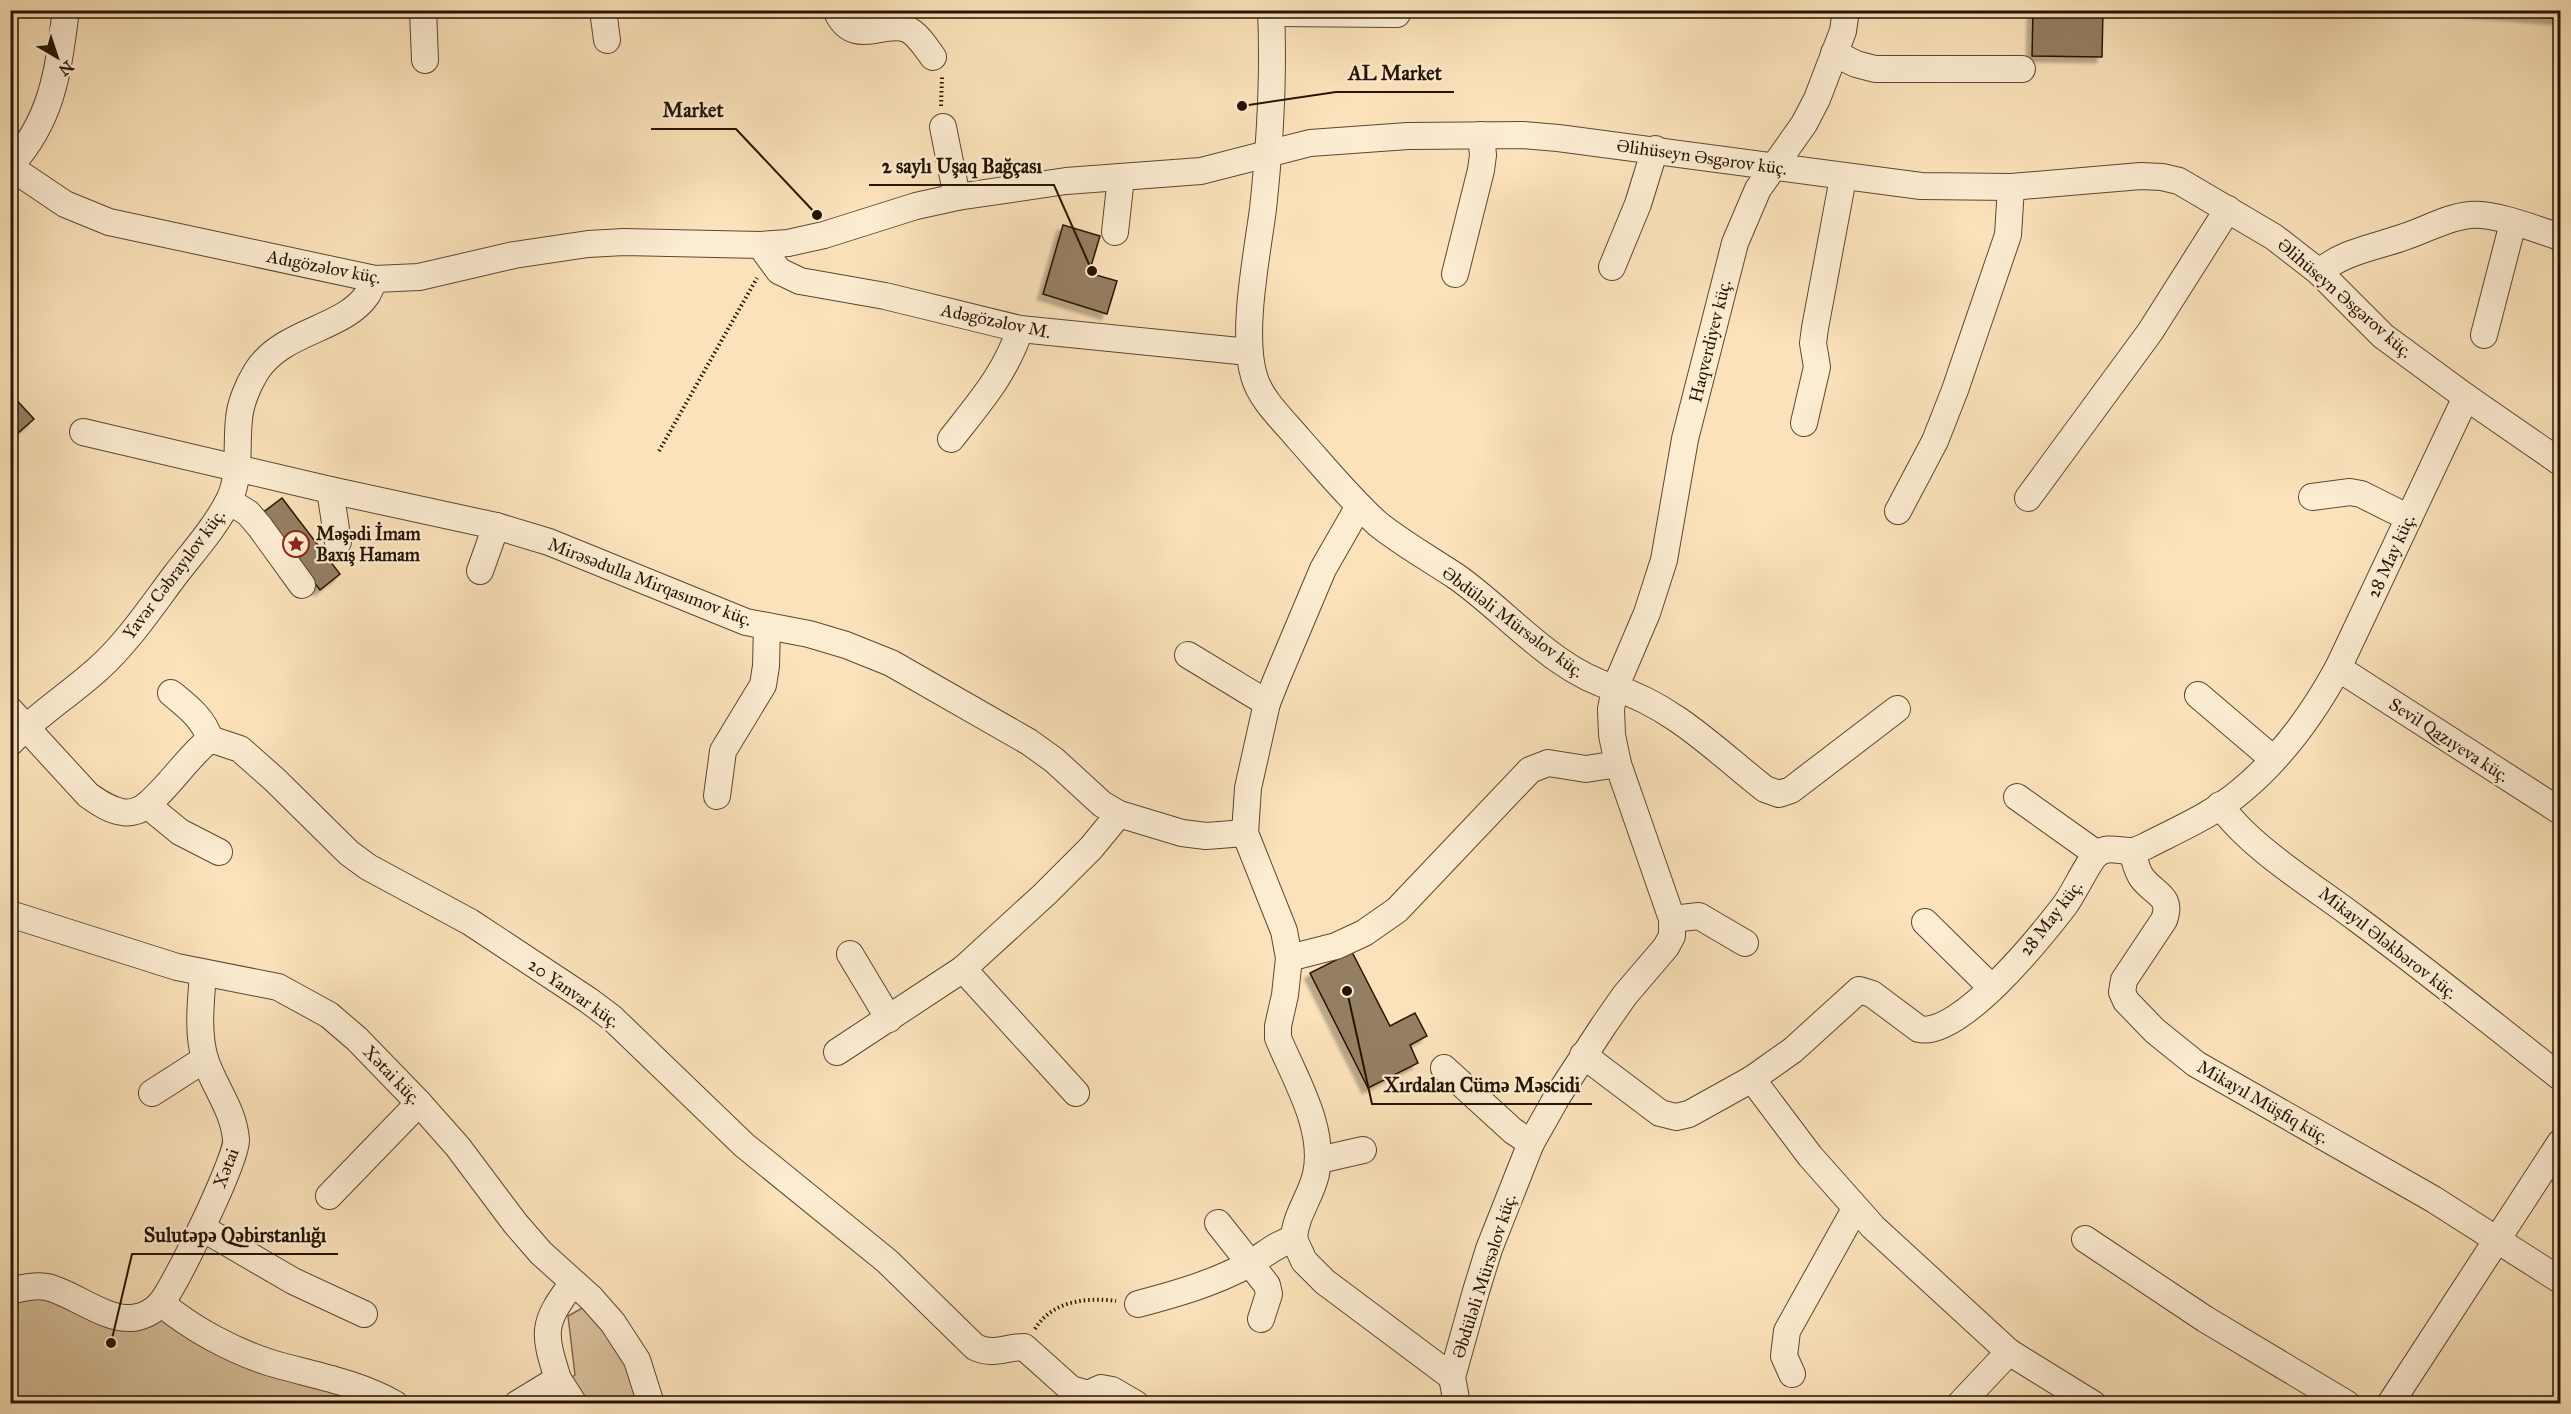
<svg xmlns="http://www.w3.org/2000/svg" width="2571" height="1414" viewBox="0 0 2571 1414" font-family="'IM FELL Great Primer',serif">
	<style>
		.green { fill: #d7bf9b; stroke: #7e6a4e; stroke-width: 1.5 }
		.building { fill: #957f62; stroke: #261402; stroke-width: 1.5; filter: url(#shadow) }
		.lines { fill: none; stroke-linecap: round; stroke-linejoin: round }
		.minor-casing { stroke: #5b4830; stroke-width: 28 }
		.path { stroke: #261402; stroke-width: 4; stroke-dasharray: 1.5 3; stroke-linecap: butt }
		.minor { stroke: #fcecd2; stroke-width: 26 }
		.labels { text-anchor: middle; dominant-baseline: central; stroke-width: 4.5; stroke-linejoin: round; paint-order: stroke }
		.street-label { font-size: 18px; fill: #261402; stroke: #fcecd2 }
		.poi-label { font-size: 18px; font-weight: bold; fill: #261402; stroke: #fcecd2; text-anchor: start }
		.leader { fill: none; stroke: #261402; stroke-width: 2 }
		.callout-dot { fill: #261402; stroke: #fcecd2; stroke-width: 2 }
		.callout-label { font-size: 20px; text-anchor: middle; font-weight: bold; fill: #261402; stroke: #fcecd2; stroke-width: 4.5; stroke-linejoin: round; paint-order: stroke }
	</style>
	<defs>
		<filter id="shadow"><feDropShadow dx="-5.5" dy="5.5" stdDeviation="1.5" flood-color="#0004"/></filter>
	</defs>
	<rect width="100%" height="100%" fill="#fbe2ba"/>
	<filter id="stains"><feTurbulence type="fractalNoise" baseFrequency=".00333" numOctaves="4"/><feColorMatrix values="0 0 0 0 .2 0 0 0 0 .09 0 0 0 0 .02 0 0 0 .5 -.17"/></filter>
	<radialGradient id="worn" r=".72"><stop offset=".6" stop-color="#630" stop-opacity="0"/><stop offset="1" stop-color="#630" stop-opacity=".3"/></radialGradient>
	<!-- green -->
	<g class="green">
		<polygon points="37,1296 164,1318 370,1404 11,1404 11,1298"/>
		<polygon points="586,1306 607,1331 649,1404 533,1404 575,1375 568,1316"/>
	</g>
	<!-- building -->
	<g class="building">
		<polygon points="2033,10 2103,10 2102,57 2032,56"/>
		<polygon points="2446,10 2560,10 2560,19"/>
		<polygon points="1063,225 1100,236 1089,273 1117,281 1107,314 1043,294"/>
		<polygon points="10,393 34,419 10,440"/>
		<polygon points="282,498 340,574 320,590 261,514"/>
		<polygon points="1352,952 1390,1026 1415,1013 1427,1036 1410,1045 1418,1063 1368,1088 1310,973"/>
	</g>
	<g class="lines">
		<defs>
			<g id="minor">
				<polyline points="423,10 425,60"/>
				<polyline points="603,10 607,40"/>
				<path d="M836,10C853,49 882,20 907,29C918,34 926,48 933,57"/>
				<path d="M1271,10C1274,76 1270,144 1263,209C1257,255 1241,333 1254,376C1260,399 1283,420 1298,438C1324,467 1349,498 1378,524C1403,544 1430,559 1457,577C1508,613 1554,671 1615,688L1611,709L1612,735L1618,764L1672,919V936L1666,947L1625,995L1604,1025L1557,1097L1531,1143L1489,1249L1476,1291L1452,1377L1457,1404"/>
				<path d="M1846,10L1843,31L1817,99L1804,124L1758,189L1735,243L1685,439L1664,560L1647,613L1615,688C1673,706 1718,752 1765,789L1779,794L1791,790L1897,709"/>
				<polyline points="1272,13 1397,14"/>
				<polyline points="1834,53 1856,64 1875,69 2022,69"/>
				<polyline points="943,127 957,197"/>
				<path d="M10,166C53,119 58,71 66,10"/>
				<polyline points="10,167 65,204 109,222 375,279 419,277 514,255 588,244 624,242 760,245 788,243 824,235 916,206 957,197 1066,181 1201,171 1310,143 1408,136 1523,135 1558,138 1921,186 2011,187 2141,176 2162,177 2179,181 2274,237 2319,272 2383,336 2466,397 2560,462"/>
				<polyline points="1115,232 1121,177"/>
				<polyline points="760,245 779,271 800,281 885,296 1020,329 1249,352"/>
				<polyline points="1612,267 1638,204 1655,149"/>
				<path d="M2319,272C2345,251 2373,248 2404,237C2426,230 2447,217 2470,215C2496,213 2535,229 2560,237"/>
				<polyline points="1455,274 1481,170 1483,155 1481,135"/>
				<polyline points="2484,335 2513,223"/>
				<polyline points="1804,423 1817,367 1813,343 1815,328 1843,178"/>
				<polyline points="83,432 330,490 496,526 549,542 746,622 809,634 846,645 891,663 1029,742 1054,760 1102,804 1119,814 1182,833 1206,836 1245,833"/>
				<path d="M951,439C979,403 1006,373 1020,329"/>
				<polyline points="330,490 338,542"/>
				<polyline points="2312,497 2350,492 2361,494 2409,518"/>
				<polyline points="2028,498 2150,332 2228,209"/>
				<polyline points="229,501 248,513 260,527 302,585"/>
				<polyline points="1898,511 1935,441 1955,390 2008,235 2011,187"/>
				<polyline points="480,571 496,526"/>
				<polyline points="1188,655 1267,703"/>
				<polyline points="2338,668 2560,811"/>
				<path d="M171,693C188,707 203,718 210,739"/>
				<polyline points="2198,695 2273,759"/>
				<path d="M10,710L88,795C98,802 109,810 122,812C130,814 142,810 148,804C171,784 187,758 210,739L240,749L275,780L349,853L368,867L470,922L588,1000L612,1018L744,1145L887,1261L975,1347C993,1356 1005,1347 1024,1347L1071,1389L1088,1394L1101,1388L1112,1390L1136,1404"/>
				<path d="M10,743C37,715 69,695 98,669C128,642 151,607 176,574C194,551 216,526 229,500C241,476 236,445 239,419C240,404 248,385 256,372C282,330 343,330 367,295C370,290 372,284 375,279"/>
				<polyline points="717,796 723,751 763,685 766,666 767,626"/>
				<polyline points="2017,797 2097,854"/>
				<polyline points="147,805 180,832 219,852"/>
				<path d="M2220,805C2250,848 2315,887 2357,919C2426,970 2493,1024 2560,1077"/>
				<path d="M2132,851C2135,860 2136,870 2142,878C2155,895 2173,896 2164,920L2124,980L2122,992L2126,1001L2155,1031L2196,1064L2433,1199L2560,1280"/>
				<polyline points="10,914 177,967 278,987 329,1015 357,1039 419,1103 458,1147 515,1223 541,1253 591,1298 613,1323 637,1360 651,1404"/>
				<polyline points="1672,919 1699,916 1745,943"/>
				<polyline points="1925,922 1992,988"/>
				<polyline points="850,954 889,1019"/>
				<polyline points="1289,958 1336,946 1364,933 1397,910 1530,770 1548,763 1586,769 1618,764"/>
				<polyline points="963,969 1076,1093"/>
				<polyline points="837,1052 963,969 1045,894 1091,848 1119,814"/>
				<path d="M1583,1055L1660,1113L1676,1117L1689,1114L1752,1079L1793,1050L1859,990L1872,994L1919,1029C1959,1039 2042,935 2065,905C2074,893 2089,860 2097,854C2108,845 2120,852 2133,851C2137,850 2142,848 2146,846C2177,830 2214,814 2241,791C2282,757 2313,714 2338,668L2466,397"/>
				<polyline points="1444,1068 1513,1131 1531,1143"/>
				<polyline points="1752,1079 1810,1156 1873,1227 2009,1352 2093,1404"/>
				<polyline points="152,1093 205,1059"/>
				<polyline points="1319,1160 1363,1150"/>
				<polyline points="329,1196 419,1103"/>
				<polyline points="1218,1223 1267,1285 1269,1294 1261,1319"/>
				<polyline points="202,1228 293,1281 364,1314"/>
				<polyline points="1294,1239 1304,1261 1325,1282 1452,1377"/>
				<polyline points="2085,1239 2205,1319 2347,1404"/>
				<path d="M10,1291C23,1288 34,1285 47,1287C73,1293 104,1320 132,1318C142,1317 153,1312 160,1304C174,1289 238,1157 236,1140C234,1110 214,1087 205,1059C197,1032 201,1001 203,973"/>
				<path d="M161,1303C192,1329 233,1351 271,1363C312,1375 357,1382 395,1404"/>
				<path d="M1138,1304C1176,1294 1215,1283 1251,1263C1266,1254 1277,1243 1294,1239C1295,1215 1311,1197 1316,1174C1326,1129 1295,1079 1278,1038V1026L1285,995L1289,958L1284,931L1245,833L1248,788L1267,703L1277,678L1323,569L1359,506"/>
				<polyline points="1792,1374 1784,1356 1787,1331 1855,1209"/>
				<polyline points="558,1379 574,1404"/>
				<path d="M517,1404L558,1379C543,1332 542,1324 572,1284"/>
				<polyline points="1960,1404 2009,1352"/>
				<polyline points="2390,1404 2560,1143"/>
			</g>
		</defs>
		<!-- minor casing -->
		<use href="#minor" class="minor-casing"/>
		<!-- path -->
		<g class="path">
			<polyline points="941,106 942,77"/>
			<polyline points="659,451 757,278"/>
			<path d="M1035,1329C1052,1301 1086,1297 1116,1301"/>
		</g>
		<!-- minor -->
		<use href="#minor" class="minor"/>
	</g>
	<!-- icons -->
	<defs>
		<symbol id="sight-ring" viewBox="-11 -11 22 22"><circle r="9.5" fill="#fcecd2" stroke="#8f2418" stroke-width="1.5"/><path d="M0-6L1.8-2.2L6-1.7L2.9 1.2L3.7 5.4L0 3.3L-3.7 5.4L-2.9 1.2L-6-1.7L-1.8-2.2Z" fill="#8f2418"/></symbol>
	</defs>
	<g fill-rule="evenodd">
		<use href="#sight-ring" x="281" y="529" width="30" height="30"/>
	</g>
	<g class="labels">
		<!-- street labels -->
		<g class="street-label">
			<text transform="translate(1702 157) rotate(8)">Əlihüseyn Əsgərov küç.</text>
			<text transform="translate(324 267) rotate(11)">Adıgözəlov küç.</text>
			<text transform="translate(2345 298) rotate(41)">Əlihüseyn Əsgərov küç.</text>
			<text transform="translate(996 321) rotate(12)">Adəgözəlov M.</text>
			<text transform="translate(1710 341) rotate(-76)">Haqverdiyev küç.</text>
			<text transform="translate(2391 556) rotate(-65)">28 May küç.</text>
			<text transform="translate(174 574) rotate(-53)">Yavər Cəbrayılov küç.</text>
			<text transform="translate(650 582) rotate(21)">Mirəsədulla Mirqasımov küç.</text>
			<text transform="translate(1513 622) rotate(37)">Əbdüləli Mürsəlov küç.</text>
			<text transform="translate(2449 740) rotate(33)">Sevil Qazıyeva küç.</text>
			<text transform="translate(2051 918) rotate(-52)">28 May küç.</text>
			<text transform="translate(2388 943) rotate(38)">Mikayıl Ələkbərov küç.</text>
			<text transform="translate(574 993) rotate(35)">20 Yanvar küç.</text>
			<text transform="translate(392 1075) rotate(46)">Xətai küç.</text>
			<text transform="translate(2263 1102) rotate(30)">Mikayıl Müşfiq küç.</text>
			<text transform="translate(226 1168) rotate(-69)">Xətai</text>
			<text transform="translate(1484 1276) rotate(-72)">Əbdüləli Mürsəlov küç.</text>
		</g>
		<!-- poi labels -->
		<g class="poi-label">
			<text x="316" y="534">Məşədi İmam<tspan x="316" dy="21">Baxış Hamam</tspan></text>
		</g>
	</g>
	<!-- callouts -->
	<path class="leader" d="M1242 106L1336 92H1454M817 215L736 129H651M1092 271L1054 185H869M1347 991L1372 1104H1592M111 1343L132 1254H338"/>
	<g class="callout-dot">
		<circle cx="1242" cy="106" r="6"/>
		<circle cx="817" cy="215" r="6"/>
		<circle cx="1092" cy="271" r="6"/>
		<circle cx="1347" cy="991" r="6"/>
		<circle cx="111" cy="1343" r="6"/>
	</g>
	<g class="callout-label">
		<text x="1395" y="80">AL Market</text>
		<text x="693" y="117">Market</text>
		<text x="962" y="173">2 saylı Uşaq Bağçası</text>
		<text x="1482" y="1092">Xırdalan Cümə Məscidi</text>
		<text x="235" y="1242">Sulutəpə Qəbirstanlığı</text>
	</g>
	<!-- margin -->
	<rect width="2571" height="1414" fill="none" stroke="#fbe2ba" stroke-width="36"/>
	<rect x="12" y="12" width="2547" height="1390" fill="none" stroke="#261402" stroke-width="3"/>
	<rect x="18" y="18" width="2535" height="1378" fill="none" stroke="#261402" stroke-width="1.5"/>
	<!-- north arrow -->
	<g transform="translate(57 57) rotate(141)" stroke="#fcecd2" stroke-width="4.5" paint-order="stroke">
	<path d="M0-4.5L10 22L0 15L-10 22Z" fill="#261402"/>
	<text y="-9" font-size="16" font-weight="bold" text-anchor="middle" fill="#261402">N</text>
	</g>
	<rect width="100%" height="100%" filter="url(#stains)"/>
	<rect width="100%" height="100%" fill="url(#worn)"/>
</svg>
